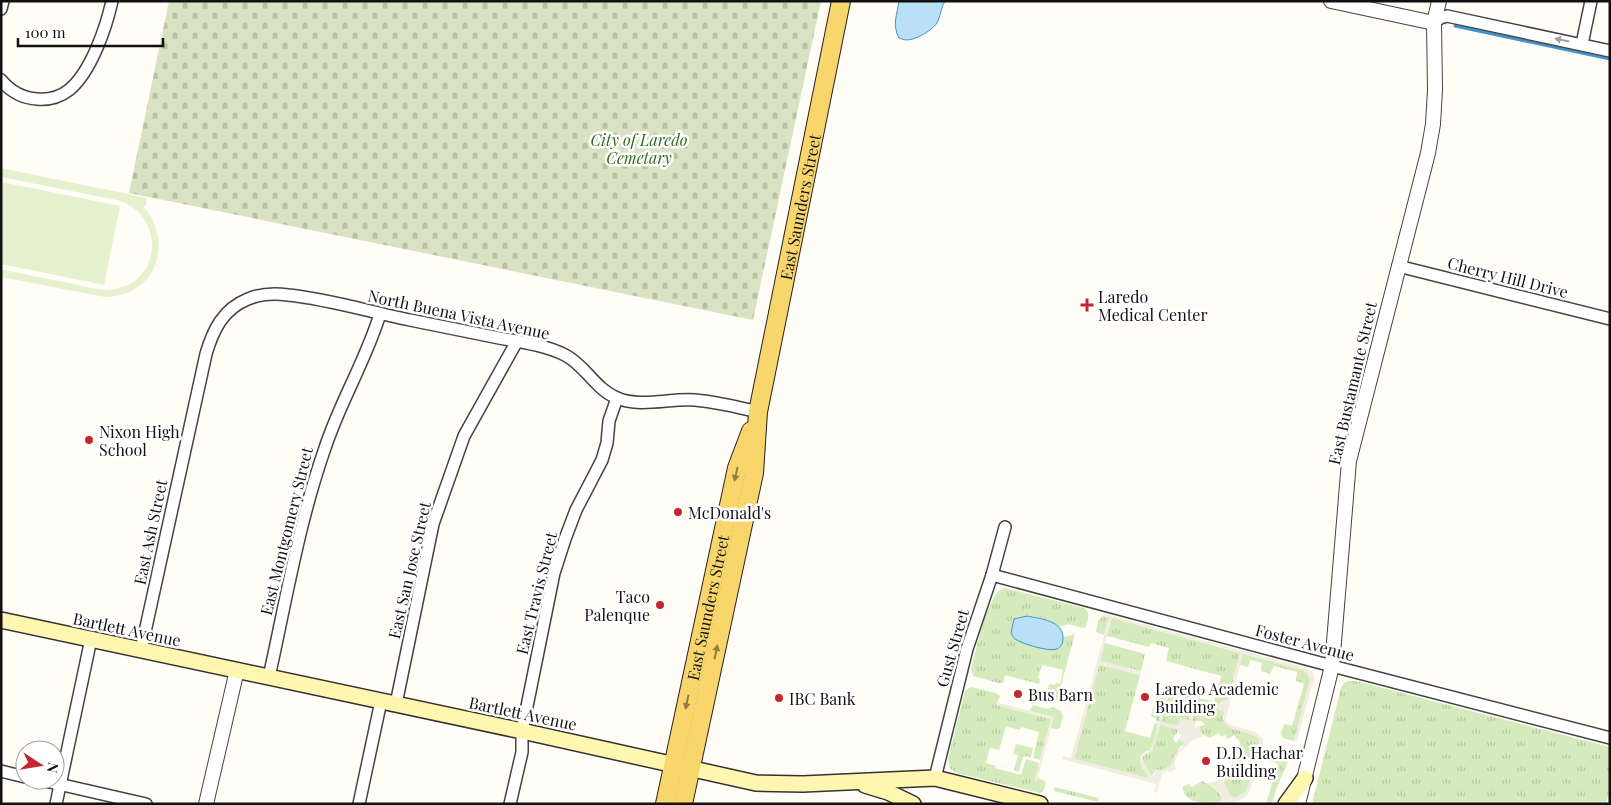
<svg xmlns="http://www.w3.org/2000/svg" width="1611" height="805" viewBox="0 0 1611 805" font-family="'Playfair Display',serif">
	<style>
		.grass { fill: url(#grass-tufts) }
		.cemetery { fill: url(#cemetery-stones) }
		.pitch { fill: #e6f2cf }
		.plaza { fill: #f1ede2; fill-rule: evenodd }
		.water { fill: #b9e0f7; stroke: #3f96cf }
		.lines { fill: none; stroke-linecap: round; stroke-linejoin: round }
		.stream { stroke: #3f96cf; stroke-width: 3 }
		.minor-casing { stroke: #444; stroke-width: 14 }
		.tertiary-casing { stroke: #444; stroke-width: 16 }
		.secondary-casing { stroke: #333; stroke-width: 18 }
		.primary-casing { stroke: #222; stroke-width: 20 }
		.minor { stroke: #fff; stroke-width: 11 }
		.tertiary { stroke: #fff; stroke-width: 14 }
		.secondary { stroke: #fff6b0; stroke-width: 15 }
		.primary { stroke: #f9d66b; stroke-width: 18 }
		.oneway { fill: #a0a0a0 }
		.oneway2 { fill: #917d42 }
		.poi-dot { fill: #c4262e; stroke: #fff; stroke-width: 2 }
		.labels { text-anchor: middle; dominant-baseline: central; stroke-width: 5; stroke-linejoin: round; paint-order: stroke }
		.park-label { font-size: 16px; font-style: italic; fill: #2f6b1f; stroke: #fff }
		.street-label { font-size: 16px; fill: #111; stroke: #fff }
		.poi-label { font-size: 16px; fill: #111; stroke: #fff; text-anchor: start }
	</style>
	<defs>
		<pattern id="grass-tufts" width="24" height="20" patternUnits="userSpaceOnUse" patternTransform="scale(1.25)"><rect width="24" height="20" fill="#d5ebbd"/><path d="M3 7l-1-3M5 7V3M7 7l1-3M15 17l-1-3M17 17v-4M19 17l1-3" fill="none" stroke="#b6c8a1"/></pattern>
		<pattern id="cemetery-stones" width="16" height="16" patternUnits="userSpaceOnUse" patternTransform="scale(1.25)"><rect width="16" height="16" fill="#d9e3c4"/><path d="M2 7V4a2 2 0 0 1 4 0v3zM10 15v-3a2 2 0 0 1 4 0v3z" fill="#b9c2a7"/></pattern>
	</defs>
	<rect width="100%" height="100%" fill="#fffdf5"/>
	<!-- grass -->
	<g class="grass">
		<path d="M1005,588L1084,608C1091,613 1088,621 1085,628C1070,626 1073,621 1056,628L1060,638L1075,634L1058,696L1065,699L1066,702L1054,698L1047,693L1049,684L1055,685L1056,683L1060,684L1063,670L1042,665L1038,678L1040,679L1039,684L1005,675L1003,683H999L973,676L971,669C978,643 983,613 998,591Z"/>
		<polygon points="1103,616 1109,617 1104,635 1096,632 1098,621"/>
		<polygon points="1112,618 1240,653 1228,700 1222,701 1217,707 1198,702 1198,698 1214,701 1221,676 1166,661 1169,648 1151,643 1149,647 1107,636"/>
		<polygon points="1105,643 1145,654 1141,671 1100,661"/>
		<polygon points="1243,654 1304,670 1308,674 1310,680 1294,741 1283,738 1281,733 1284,724 1292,726 1304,684 1296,681 1297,672 1274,666 1270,674 1261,671 1262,663 1250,660 1248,667 1240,665"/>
		<path d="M1099,664L1140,675L1125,731L1150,738L1154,725L1155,723L1158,724C1156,732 1155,742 1151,748C1148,753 1149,749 1145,752C1134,759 1144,770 1149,777L1147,778L1074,759Z"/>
		<polygon points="1348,681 1356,681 1610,747 1610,788 1606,804 1312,804 1341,688 1344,683"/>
		<polygon points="1171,684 1195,691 1194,701 1169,694"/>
		<path d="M971,687L996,693L1000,696L996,705L1051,719L1040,760L1033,758L1039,732L1021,727L1020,730L1006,726L999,750L990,748L986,763L996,766L995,768L1021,775L1026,759L1039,763L1035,780L1037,781L1038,778L1045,781C1046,786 1045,791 1040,793L956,773L950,768L948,759L965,691Z"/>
		<polygon points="1157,694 1166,696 1159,721 1156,721 1156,718 1151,716"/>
		<polygon points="1168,697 1194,703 1189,720 1178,726 1161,722"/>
		<path d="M1196,704L1224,711L1223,719L1228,727L1251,734L1259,738L1260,747L1253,771L1247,770L1254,765L1250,758L1242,762L1236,751L1241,748C1238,736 1240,743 1234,735L1228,739L1225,735L1221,737L1219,733L1210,738L1202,734L1200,732V726L1205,725C1202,719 1197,722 1192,721Z"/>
		<polygon points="1033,705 1048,709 1052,707 1061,711 1063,717 1060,728 1056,729 1051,728 1053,717 1030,711"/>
		<polygon points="1160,725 1177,729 1177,733 1174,736 1173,739 1176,743 1178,740 1182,741 1185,744 1180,747 1171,766 1159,771 1158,769 1151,776 1142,759 1144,755 1152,751"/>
		<polygon points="1016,744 1033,748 1031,757 1023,756 1019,772 1014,770 1018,755 1013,754"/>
		<polygon points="1278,749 1292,752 1277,787 1272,804 1266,804 1278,764 1270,761 1274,751"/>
		<polygon points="1238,758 1246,771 1252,773 1246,792 1235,798 1230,796 1224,783 1226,772 1226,771 1228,769 1227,767 1236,762 1235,760"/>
		<path d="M1202,781C1209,784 1217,789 1222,797L1220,804C1211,804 1196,804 1188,798C1184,795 1184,791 1182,787L1189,784L1192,787Z"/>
		<polygon points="1055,787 1099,798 1098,802 1054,791"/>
	</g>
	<!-- cemetery -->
	<polygon class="cemetery" points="169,1 821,1 753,320 129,193"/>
	<!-- pitch -->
	<g class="pitch">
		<path d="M1,168L147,198L146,206H143C175,243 156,296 105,297L1,277V269C24,274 47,279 70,283C84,286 100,292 115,289C164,280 164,213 117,200L1,177Z"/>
		<polygon points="1,182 120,206 104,285 1,264"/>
	</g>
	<!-- plaza -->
	<g class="plaza">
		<path d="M1105,614L1306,668L1313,672L1315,682H1313L1297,740L1294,741L1310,680L1308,674L1304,672V670L1243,654L1226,718L1227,722L1231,725L1256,732L1263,739V748L1249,792L1247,796L1233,804H1220L1222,798L1219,792L1214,787L1206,784L1217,781L1227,772L1224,783L1230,796L1236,798L1246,792L1252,774L1246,772L1238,758L1235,760L1234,758L1237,756L1235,751H1236L1247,770L1253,771L1260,747L1257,746L1260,740L1259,738L1251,734L1228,727L1224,722V711L1197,704L1192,721L1196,722L1194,727L1200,726V732L1205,736L1194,739L1178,754L1174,764L1176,769L1171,772L1166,771L1162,773L1157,793L1154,792L1156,784L1062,759L1063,756L1071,758L1109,618L1102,616ZM1112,618L1240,653L1228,700L1222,701L1217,707L1198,702V698L1195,697L1194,701L1169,694L1171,684H1168L1166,692L1158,690L1157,694L1166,696L1159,721L1156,722L1155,723L1158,725L1152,747L1149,751L1142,755L1140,760L1141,765L1149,777L1147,778L1074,759L1099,665L1140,675L1141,671L1100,661ZM1168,697L1193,703L1189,720L1180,718L1178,726L1161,722ZM1160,725L1177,729V732L1182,735L1178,740L1182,741L1185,744L1174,756L1171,766L1159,771L1157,769L1153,771L1155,774L1151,776L1142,759L1144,755L1152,751Z"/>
		<polygon points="996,702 1054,717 1037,781 1035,780 1051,719 996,705"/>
	</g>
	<!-- water -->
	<g class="water">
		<path d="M899,1H945C941,7 941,14 938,21C935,29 916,40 907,40C904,40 902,39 899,38C892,25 897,15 899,1Z"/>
		<path d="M1027,616C1040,619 1064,620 1063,639C1063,643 1061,647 1057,649C1049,652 1022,644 1015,639C1013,637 1012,635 1011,633L1014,619Z"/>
	</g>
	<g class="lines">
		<!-- stream -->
		<polyline class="stream" points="1455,26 1610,59"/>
		<defs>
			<g id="minor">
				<polyline points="1,9 3,1"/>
				<polyline points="1434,23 1440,18 1447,16 1610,51"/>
				<polyline points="1582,44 1591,1"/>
				<path d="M1,80C10,91 22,98 37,99C48,100 60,97 69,90C91,72 106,28 112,1"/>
				<polyline points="1398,266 1610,319"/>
				<polyline points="992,575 1332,666 1610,738"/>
				<path d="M141,650L206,354C213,330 223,309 248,299C260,294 275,293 288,295C329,299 370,312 410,320C440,326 470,332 499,338C521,342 545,345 565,355C585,365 595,389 617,398C641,408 670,398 695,400C717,402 738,407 758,412"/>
				<path d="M269,677C286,600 299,522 325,448C340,402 366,360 380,314"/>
				<polyline points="396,704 433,524 464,436 517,341"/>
				<polyline points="1,771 25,777"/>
				<polyline points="935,778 967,649 992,575 1005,527"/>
				<polyline points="41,780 146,804"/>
				<polyline points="56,804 91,639"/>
				<polyline points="359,804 381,701"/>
				<polyline points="510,804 522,752 522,731 554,573 565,539 576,510 602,460 607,443 609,421 617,398"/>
			</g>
			<g id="tertiary">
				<polyline points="1331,1 1434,23"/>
				<polyline points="206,804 237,670"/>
				<polyline points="1298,804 1332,666 1349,461 1428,153 1433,124 1435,90 1434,23 1439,1"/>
			</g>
			<g id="secondary">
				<polyline points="1,620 522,731 756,783 803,784 935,778 1040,804"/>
				<polyline points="865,785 888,792 913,804"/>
				<polyline points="1286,804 1305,778"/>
			</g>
			<g id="primary">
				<path id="s1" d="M665,804L737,468L751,431"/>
				<path id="s2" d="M683,804L754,473L758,412L841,1"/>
			</g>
		</defs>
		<!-- minor casing -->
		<use href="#minor" class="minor-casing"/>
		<!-- tertiary casing -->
		<use href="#tertiary" class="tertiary-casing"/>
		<!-- secondary casing -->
		<use href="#secondary" class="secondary-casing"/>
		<!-- primary casing -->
		<use href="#primary" class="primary-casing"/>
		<!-- minor -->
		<use href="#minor" class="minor"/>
		<!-- tertiary -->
		<use href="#tertiary" class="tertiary"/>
		<!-- secondary -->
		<use href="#secondary" class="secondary"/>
		<!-- primary -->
		<use href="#primary" class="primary"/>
	</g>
	<!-- one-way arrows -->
	<defs><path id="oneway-solid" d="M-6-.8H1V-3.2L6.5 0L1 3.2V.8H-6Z" transform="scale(1.25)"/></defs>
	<use class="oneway" href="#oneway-solid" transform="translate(1562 40) rotate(-168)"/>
	<g class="oneway2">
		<use href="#oneway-solid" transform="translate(736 474) rotate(103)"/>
		<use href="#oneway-solid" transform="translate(716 652) rotate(-78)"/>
		<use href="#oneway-solid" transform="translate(687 702) rotate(102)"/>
	</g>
	<!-- markers -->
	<g class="poi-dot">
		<path d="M1084.5 297.5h5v5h5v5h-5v5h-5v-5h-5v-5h5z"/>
		<circle cx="89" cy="440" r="5"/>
		<circle cx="678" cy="512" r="5"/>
		<circle cx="660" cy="605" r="5"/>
		<circle cx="1018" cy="694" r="5"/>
		<circle cx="1145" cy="697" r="5"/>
		<circle cx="779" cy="698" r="5"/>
		<circle cx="1206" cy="761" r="5"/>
	</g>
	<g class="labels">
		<!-- park labels -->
		<g class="park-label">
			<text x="639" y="139">City of Laredo<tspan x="639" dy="18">Cemetary</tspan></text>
		</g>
		<!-- street labels -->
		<g class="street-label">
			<text stroke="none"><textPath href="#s2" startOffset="609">East Saunders Street</textPath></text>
			<text transform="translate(1508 277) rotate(14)">Cherry Hill Drive</text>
			<text transform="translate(459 314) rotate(12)">North Buena Vista Avenue</text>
			<text transform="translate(1352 383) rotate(-77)">East Bustamante Street</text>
			<text transform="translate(286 531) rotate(-76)">East Montgomery Street</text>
			<text transform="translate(150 532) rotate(-78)">East Ash Street</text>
			<text transform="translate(409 570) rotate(-77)">East San Jose Street</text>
			<text transform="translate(536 593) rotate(-76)">East Travis Street</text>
			<text stroke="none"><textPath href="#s1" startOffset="201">East Saunders Street</textPath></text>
			<text transform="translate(127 629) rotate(12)">Bartlett Avenue</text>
			<text transform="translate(1305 642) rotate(15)">Foster Avenue</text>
			<text transform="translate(952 648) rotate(-74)">Gust Street</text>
			<text transform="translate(523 713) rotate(12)">Bartlett Avenue</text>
		</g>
		<!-- poi labels -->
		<g class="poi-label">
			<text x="1098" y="296">Laredo<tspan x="1098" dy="18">Medical Center</tspan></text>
			<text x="99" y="431">Nixon High<tspan x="99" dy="18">School</tspan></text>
			<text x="688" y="512">McDonald's</text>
			<text x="650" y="596" text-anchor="end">Taco<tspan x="650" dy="18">Palenque</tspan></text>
			<text x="1155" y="688">Laredo Academic<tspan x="1155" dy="18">Building</tspan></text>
			<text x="1028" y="694">Bus Barn</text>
			<text x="789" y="698">IBC Bank</text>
			<text x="1216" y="752">D.D. Hachar<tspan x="1216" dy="18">Building</tspan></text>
		</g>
	</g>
	<!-- border -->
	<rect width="1611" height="805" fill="none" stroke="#111111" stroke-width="5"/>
	<!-- north arrow -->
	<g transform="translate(40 765) rotate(102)"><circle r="24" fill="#ffffff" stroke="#a0a0a0"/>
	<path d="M0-4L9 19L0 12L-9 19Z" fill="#c4262e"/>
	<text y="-8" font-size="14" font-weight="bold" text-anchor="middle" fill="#111111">N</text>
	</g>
	<!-- scale -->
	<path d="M18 38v8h145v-8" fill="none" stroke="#111111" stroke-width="2.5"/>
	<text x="25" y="38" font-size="15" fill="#111111" stroke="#ffffff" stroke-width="4" paint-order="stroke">100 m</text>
</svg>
